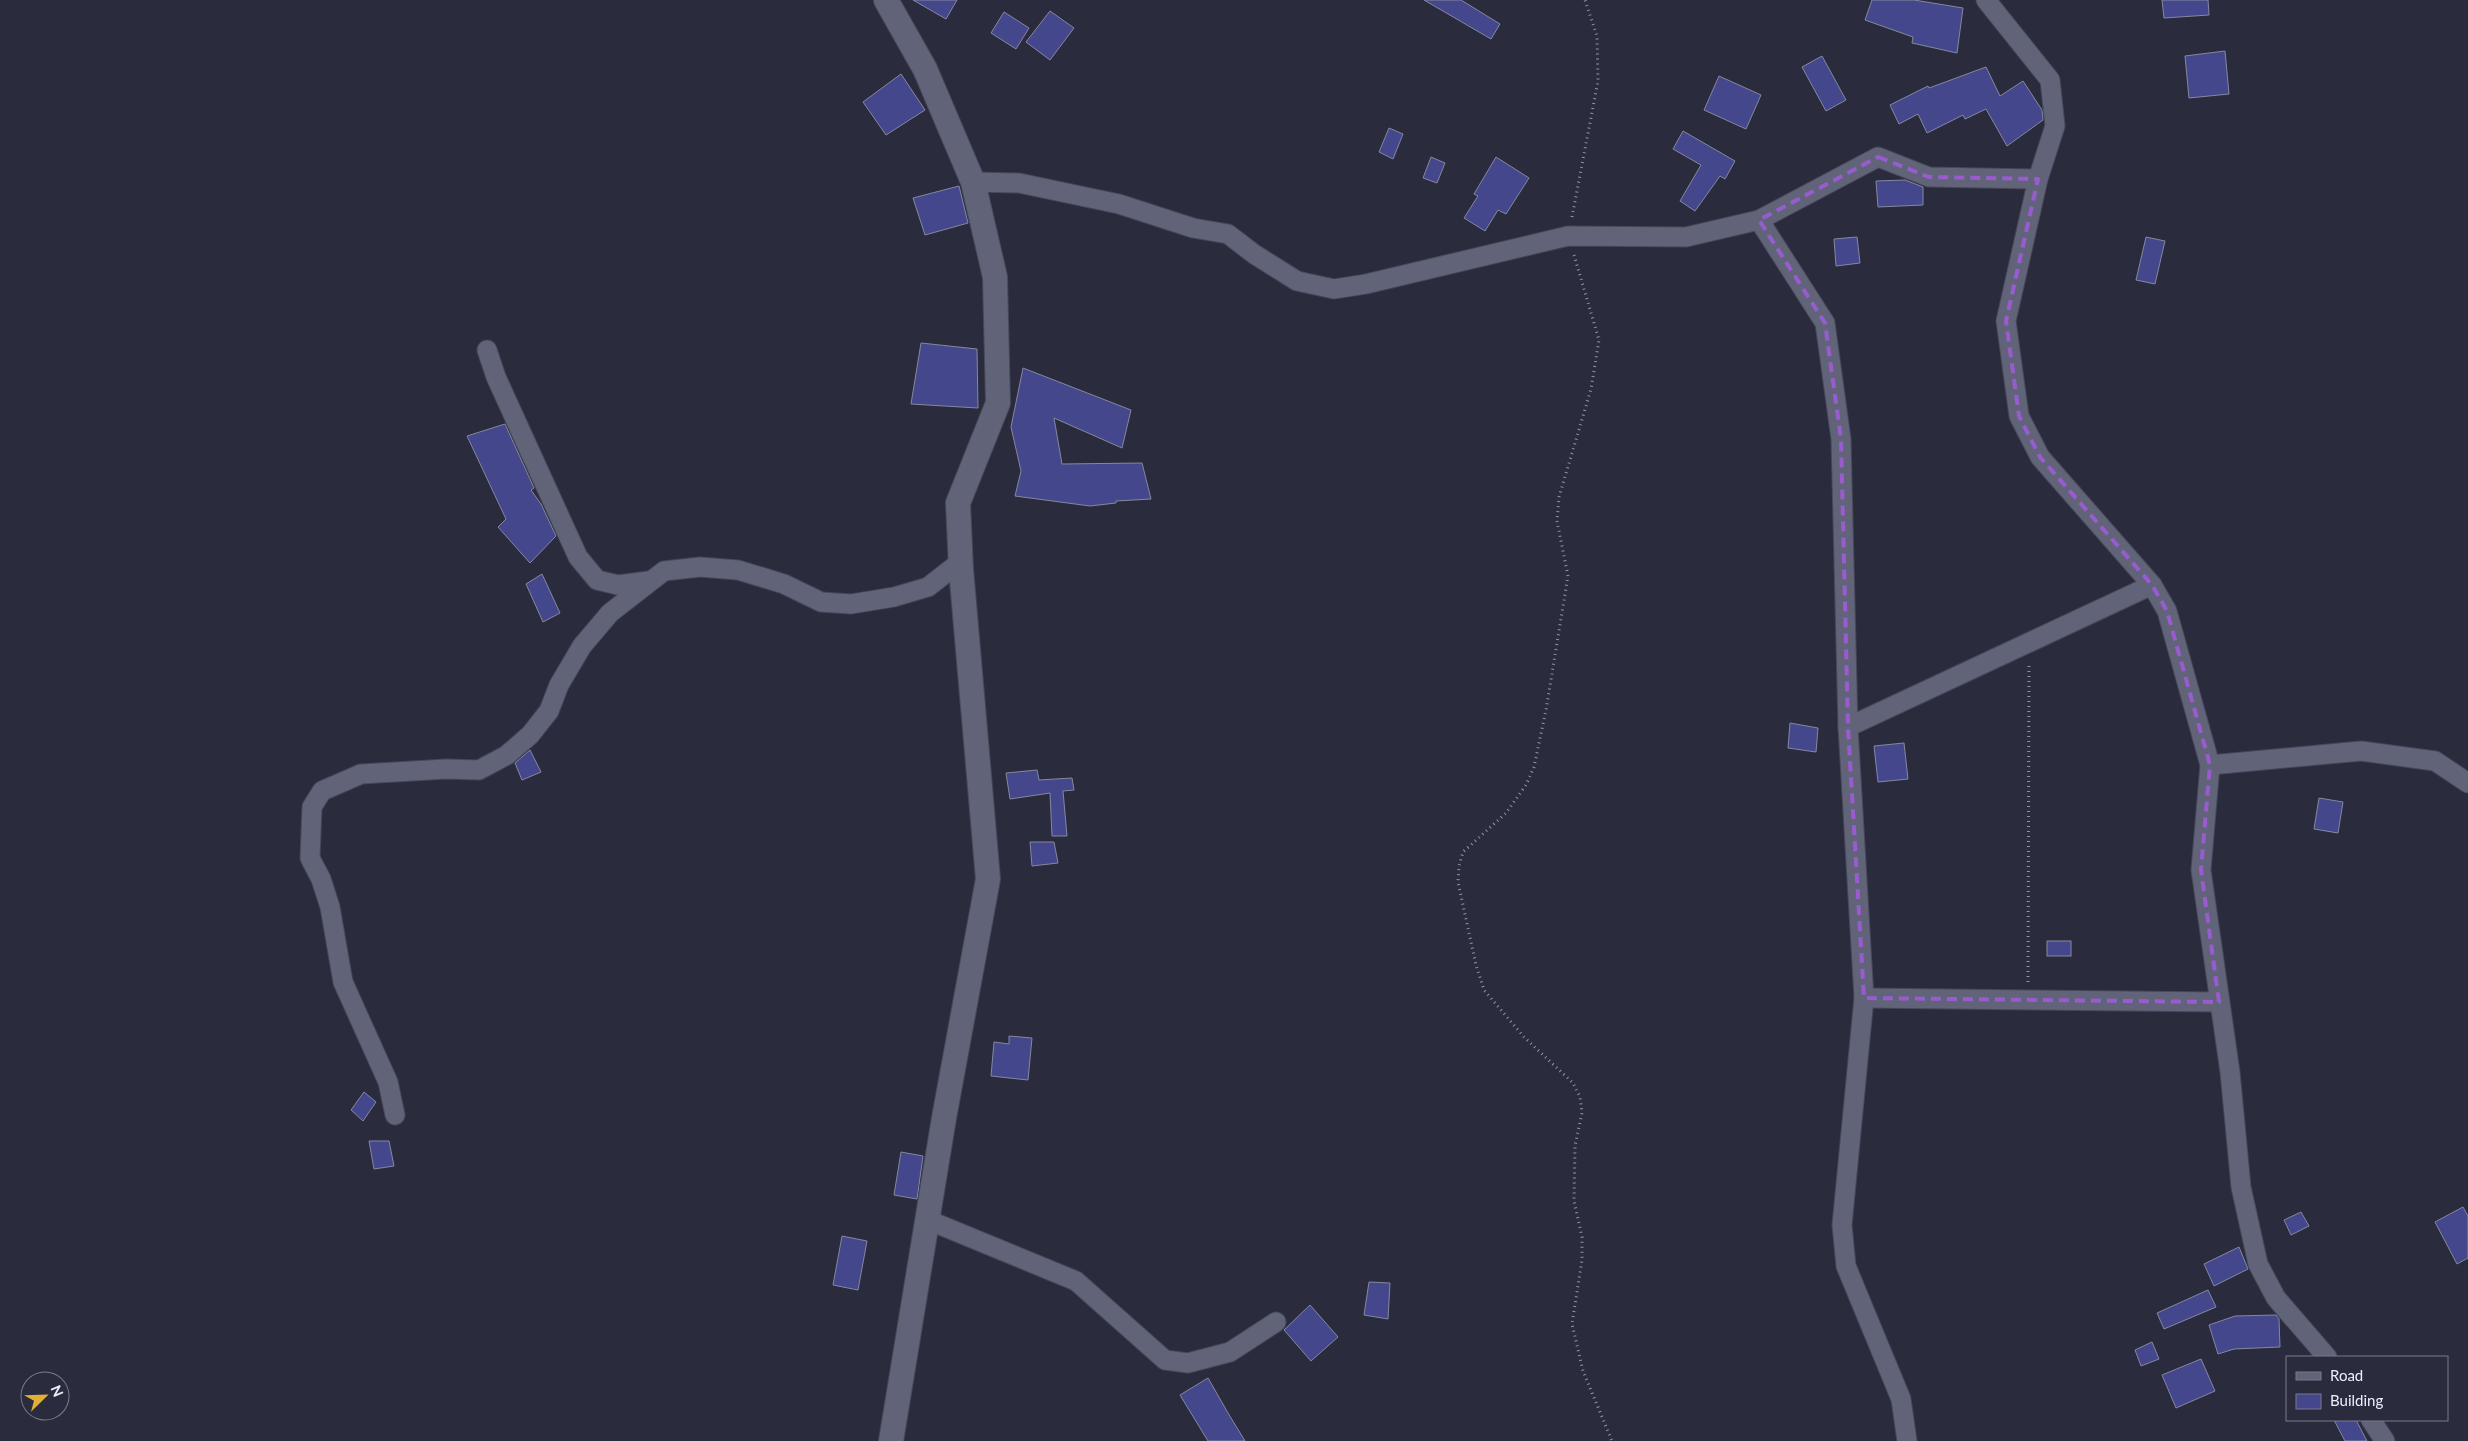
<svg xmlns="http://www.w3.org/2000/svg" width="2468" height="1441" viewBox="0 0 2468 1441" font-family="Lato,sans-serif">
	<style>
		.building { fill: #45478c; stroke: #85889e }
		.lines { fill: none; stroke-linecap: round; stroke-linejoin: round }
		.minor-casing { stroke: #474858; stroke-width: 21 }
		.tertiary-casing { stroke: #474858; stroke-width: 26 }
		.path { stroke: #9395a4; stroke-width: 3; stroke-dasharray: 1 4; stroke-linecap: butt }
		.minor { stroke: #616479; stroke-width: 19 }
		.tertiary { stroke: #616479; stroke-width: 24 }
		.marked { fill: none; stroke: #975cce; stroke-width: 4; stroke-dasharray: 10 6; stroke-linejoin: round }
	</style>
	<rect width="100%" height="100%" fill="#2a2c3e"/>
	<!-- building -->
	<g class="building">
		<polygon points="913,0 957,0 946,19"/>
		<polygon points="1424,0 1461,0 1500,24 1491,39"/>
		<polygon points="1872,0 1914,0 1963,8 1957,53 1912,43 1913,37 1865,20"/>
		<polygon points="2162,0 2208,0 2209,15 2164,18"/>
		<polygon points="1050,11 1074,28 1050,60 1026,42"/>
		<polygon points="1004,12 1029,28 1016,49 991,33"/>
		<polygon points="2225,51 2229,94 2189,98 2185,56"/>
		<polygon points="1822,56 1846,100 1826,111 1802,67"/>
		<polygon points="1986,67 2000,96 2023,81 2042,110 2043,120 2007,146 1986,109 1965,119 1963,115 1927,133 1918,114 1899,124 1890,105 1928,86 1929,88"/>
		<polygon points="901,74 925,110 886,135 863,102"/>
		<polygon points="1719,76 1761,95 1746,129 1704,110"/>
		<polygon points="1389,128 1403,134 1393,159 1379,152"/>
		<polygon points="1683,131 1735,161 1725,179 1720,176 1695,211 1680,201 1701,165 1673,149"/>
		<polygon points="1431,157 1445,163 1437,183 1423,178"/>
		<polygon points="1496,157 1529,178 1506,214 1498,210 1485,231 1464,218 1478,196 1474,194"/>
		<polygon points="1905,180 1923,187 1923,205 1878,207 1876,181"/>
		<polygon points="959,186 968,223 925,235 913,198"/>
		<polygon points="1857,237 1860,263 1836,266 1834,239"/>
		<polygon points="2146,237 2165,241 2155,284 2136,280"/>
		<polygon points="921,343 977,349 978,408 911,404"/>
		<polygon points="1023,368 1131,410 1122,448 1054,418 1062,464 1142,463 1151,499 1116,501 1116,503 1090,506 1015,496 1021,471 1011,427"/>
		<polygon points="505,424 534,488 531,490 541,504 556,536 530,563 498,527 506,519 467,436"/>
		<polygon points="542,574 560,613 543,622 526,584"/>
		<polygon points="1790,723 1818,728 1816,752 1788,748"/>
		<polygon points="1904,743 1908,779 1878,782 1874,746"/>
		<polygon points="530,750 541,772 522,780 515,763"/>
		<polygon points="1037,770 1039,780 1072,778 1074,790 1063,791 1067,836 1052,836 1050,793 1010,799 1006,773"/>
		<polygon points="2319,798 2343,802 2338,833 2314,829"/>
		<polygon points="1030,842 1054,842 1058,863 1032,866"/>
		<rect x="2047" y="941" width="24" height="15"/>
		<polygon points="1009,1036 1032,1038 1028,1080 991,1076 994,1042 1009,1044"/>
		<polygon points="364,1092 376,1102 363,1121 351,1110"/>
		<polygon points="369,1141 389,1141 394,1166 374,1169"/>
		<polygon points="901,1152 923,1156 917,1199 894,1195"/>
		<polygon points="2463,1207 2468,1216 2468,1258 2457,1264 2435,1222"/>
		<polygon points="2301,1212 2309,1226 2291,1235 2284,1220"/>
		<polygon points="842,1236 867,1241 858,1290 833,1285"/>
		<polygon points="2239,1247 2248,1269 2214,1286 2204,1264"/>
		<polygon points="1369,1282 1390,1283 1388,1319 1364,1315"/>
		<polygon points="2208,1290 2216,1307 2164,1329 2157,1313"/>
		<polygon points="1310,1305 1338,1337 1311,1361 1284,1330"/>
		<polygon points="2276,1315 2279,1319 2280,1347 2234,1349 2218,1354 2209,1325 2235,1316"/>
		<polygon points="2152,1342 2159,1359 2141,1366 2135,1350"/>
		<polygon points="2201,1359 2215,1391 2176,1408 2162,1375"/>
		<polygon points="1208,1378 1228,1413 1245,1441 1208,1441 1180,1395"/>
		<polygon points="2334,1420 2356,1420 2367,1441 2345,1441"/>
	</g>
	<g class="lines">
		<defs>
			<g id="minor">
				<polyline points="1986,0 2050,80 2055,126 2038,179 2006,321 2019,416 2040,457 2152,585 2167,611 2210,765 2201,870 2230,1072 2241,1187 2258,1264 2276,1298 2327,1357"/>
				<polyline points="973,182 1019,183 1119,204 1193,228 1228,234 1254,254 1297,281 1334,289 1366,284 1568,236 1686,237 1759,220 1878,157 1929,177 2038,179"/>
				<polyline points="1759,220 1825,323 1841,439 1848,727 1864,998 1842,1225 1846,1266 1901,1399 1907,1441"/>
				<polyline points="487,350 496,377 578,557 597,580 618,585 649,581"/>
				<polyline points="1848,727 2152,585"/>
				<polyline points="2210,765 2361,751 2435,761 2468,783"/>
				<polyline points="1864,998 2219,1002"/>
				<polyline points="395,1115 388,1082 343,982 330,907 321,879 310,858 312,807 322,791 361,774 446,769 479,770 507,755 530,735 549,711 559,685 582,646 610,613 664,571 700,567 738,570 784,584 821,602 851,604 894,597 928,587 960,562"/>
				<polyline points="928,1220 1076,1281 1165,1360 1188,1363 1230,1352 1276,1322"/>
				<polyline points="2371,1420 2385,1441"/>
			</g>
			<polyline id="tertiary" points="886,0 925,69 973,182 995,277 998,403 958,503 961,569 988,879 944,1118 891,1441"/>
		</defs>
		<!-- minor casing -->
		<use href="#minor" class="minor-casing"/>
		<!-- tertiary casing -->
		<use href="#tertiary" class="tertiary-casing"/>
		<!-- path -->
		<g class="path">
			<polyline points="1572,217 1598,81 1597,36 1585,0"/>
			<polyline points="1574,255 1599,340 1591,389 1559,497 1557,521 1568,576 1546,710 1534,767 1526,785 1506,813 1463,852 1459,866 1458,882 1476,965 1484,990 1524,1037 1573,1083 1580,1097 1582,1113 1575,1146 1574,1201 1582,1237 1582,1260 1572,1324 1583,1371 1612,1441"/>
			<polyline points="2028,982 2029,663"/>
		</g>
		<!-- minor -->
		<use href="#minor" class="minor"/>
		<!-- tertiary -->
		<use href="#tertiary" class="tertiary"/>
	</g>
	<!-- marked area -->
	<path class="marked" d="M1878,157L1929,177L2038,179L2006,321L2019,416L2040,457L2152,585L2167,611L2210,765L2201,870L2219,1002L1864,998L1848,727L1841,439L1825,323L1759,220Z"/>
	<!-- legend -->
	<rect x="2286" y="1356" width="162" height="65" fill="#2a2c3e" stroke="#787a8a"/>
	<rect x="2296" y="1372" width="25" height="8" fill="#616479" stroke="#787a8a"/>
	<text x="2330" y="1381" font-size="15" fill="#eceefb">Road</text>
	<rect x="2296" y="1394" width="25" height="15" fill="#45478c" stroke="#787a8a"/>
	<text x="2330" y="1406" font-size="15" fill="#eceefb">Building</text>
	<!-- north arrow -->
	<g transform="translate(45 1396) rotate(67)"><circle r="24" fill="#2a2c3e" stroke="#787a8a"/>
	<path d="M0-4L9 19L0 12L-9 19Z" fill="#e3ae35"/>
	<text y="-8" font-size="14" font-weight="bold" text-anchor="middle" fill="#eceefb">N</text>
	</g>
</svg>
